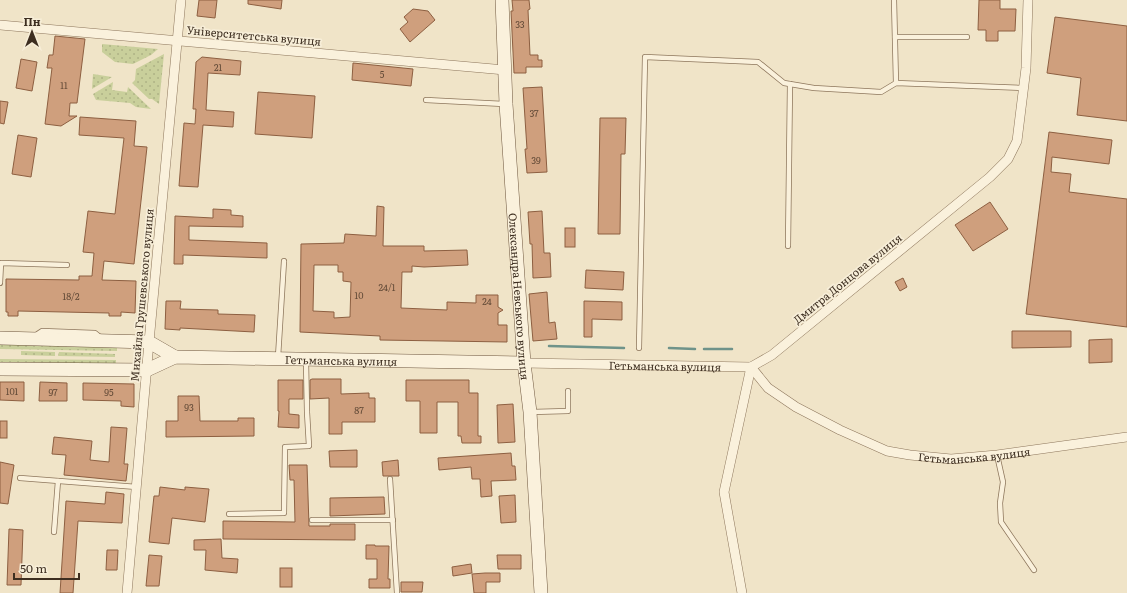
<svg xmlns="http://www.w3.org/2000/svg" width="1127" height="593" viewBox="0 0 1127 593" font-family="Literata,serif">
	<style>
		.grass { fill: url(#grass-dots) }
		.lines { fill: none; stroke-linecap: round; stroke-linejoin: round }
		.stream { stroke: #6f938a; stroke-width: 2.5 }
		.building { fill: #cf9f7d; stroke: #8d5f41; fill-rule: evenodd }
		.lane-casing { stroke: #8d765c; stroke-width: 6 }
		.street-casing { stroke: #8d765c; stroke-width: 10 }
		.secondary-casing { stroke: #6f573f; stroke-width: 14 }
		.lane { stroke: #faf1dc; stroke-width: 4.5 }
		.street { stroke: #faf1dc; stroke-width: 9 }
		.secondary { stroke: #faf1dc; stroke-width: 13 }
		.labels { text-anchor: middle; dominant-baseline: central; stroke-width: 3.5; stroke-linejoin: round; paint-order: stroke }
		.number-label { font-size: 9px; fill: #624a37 }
		.street-label { font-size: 11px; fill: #3d2e20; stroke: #f7eed8 }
	</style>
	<defs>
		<pattern id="grass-dots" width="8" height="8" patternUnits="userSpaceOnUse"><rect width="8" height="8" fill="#c9cf9b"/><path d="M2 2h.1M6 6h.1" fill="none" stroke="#aeb285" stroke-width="1.8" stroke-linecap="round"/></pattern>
	</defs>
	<rect width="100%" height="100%" fill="#f0e4c8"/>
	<!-- grass -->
	<g class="grass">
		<polygon points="102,44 158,49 151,55 133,64 115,62 102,52"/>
		<polygon points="164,54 159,104 152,99 149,99 132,83 135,80 136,69"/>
		<polygon points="93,74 112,77 92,89"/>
		<polygon points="113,82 112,90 127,92 128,87 151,109 136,107 130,103 96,100 93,94"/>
		<polygon points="0,344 117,346 117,351 0,349"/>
		<polygon points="21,351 55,352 55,356 21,355"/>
		<polygon points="59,352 115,354 115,357 58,356"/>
		<polygon points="0,359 116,360 116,364 0,363"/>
	</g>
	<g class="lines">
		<!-- stream -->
		<g class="stream">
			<polyline points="549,346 624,348"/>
			<polyline points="669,348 695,349"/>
			<polyline points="704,349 732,349"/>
		</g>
	</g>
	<!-- building -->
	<g class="building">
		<polygon points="199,0 217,0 215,18 197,16"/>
		<polygon points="248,0 282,0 281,9 248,4"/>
		<polygon points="512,0 529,0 530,9 528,10 530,55 538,55 538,60 542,60 542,67 526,67 526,73 514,73 511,11 513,11"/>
		<polygon points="979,0 1000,0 1000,9 1016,9 1015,31 998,31 998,41 986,41 986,30 978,30"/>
		<polygon points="413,9 428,11 435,20 410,42 400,29 408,22 404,17"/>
		<polygon points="1055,17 1127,26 1127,121 1077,115 1081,78 1047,73"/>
		<polygon points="55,36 85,39 77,103 70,103 69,116 77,116 61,126 45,124 52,68 47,68 49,55 53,55"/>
		<polygon points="202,57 241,61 240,75 208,73 206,110 234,112 233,127 203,125 198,187 179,186 184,123 195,124 196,109 193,109 196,62"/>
		<polygon points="21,59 37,62 32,91 16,88"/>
		<polygon points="353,63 413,69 411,86 352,80"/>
		<polygon points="542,87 547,172 527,173 525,149 527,149 523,88"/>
		<polygon points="258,92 315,96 312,138 255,134"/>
		<polygon points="0,101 8,102 4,124 0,123"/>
		<polygon points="80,117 136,121 134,146 147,147 134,264 104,261 102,280 136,281 135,313 121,312 121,316 109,316 109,313 18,311 18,316 8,316 8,312 6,312 6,279 79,280 79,276 92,276 94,253 83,252 88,211 115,214 124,138 79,135"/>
		<polygon points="600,118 626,118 625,154 621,154 620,234 598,234"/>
		<polygon points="1049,132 1112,140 1109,164 1052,157 1051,172 1071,174 1069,192 1127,199 1127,327 1026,314"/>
		<polygon points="18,135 37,138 31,177 12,174"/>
		<polygon points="990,202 1008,229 973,251 955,225"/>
		<path d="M377,206L384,207L383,246H424V251L467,250L468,265L424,267L412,266V272H402L401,308L447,310V302L476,303V295H498V307L503,310L498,313V325H507V342L380,340V336L300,332L301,244L344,243L345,234L376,236ZM314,265H338V272H343V281L351,282L350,317L334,318V312L313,311Z"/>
		<polygon points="213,209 231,210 231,215 243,216 243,227 189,226 189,240 267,243 267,258 183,255 183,264 174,264 175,216 213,218"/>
		<polygon points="542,211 544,253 550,253 551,277 533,278 532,244 530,244 528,212"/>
		<rect x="565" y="228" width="10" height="19"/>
		<polygon points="586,270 624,272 623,290 585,288"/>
		<polygon points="903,278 907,287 900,291 895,282"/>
		<polygon points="547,292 549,323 555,322 557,339 533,341 529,294"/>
		<polygon points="166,301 181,301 180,309 218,310 218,314 255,315 254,332 180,328 180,330 165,329"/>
		<polygon points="584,301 622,302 622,320 592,319 592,337 584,337"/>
		<polygon points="1012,331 1071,331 1071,347 1012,348"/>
		<polygon points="1112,339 1112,362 1089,363 1089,340"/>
		<polygon points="312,379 341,379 341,394 369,393 369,398 375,398 375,422 342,422 342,434 329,434 329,398 310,399 310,380"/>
		<polygon points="278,380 303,380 303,399 289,399 289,414 299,415 299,428 278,427 279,411 278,411"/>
		<polygon points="406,380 469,380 469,393 478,393 478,436 481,436 481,443 462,443 461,436 458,436 458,402 437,402 437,433 420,433 420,401 406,401"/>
		<polygon points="0,382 24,382 24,401 0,400"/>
		<polygon points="40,382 67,383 67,401 39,401"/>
		<polygon points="83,383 134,384 134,407 121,406 121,401 83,400"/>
		<polygon points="178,396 199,396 200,421 238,421 238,418 254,418 254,436 166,437 166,421 178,421"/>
		<polygon points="513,404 515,442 498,443 497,405"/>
		<rect x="0" y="421" width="7" height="17"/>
		<polygon points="111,427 127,428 124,464 128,464 126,481 64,475 66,455 52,454 54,437 92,441 90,460 109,462"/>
		<polygon points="357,450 357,467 330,467 329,451"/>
		<polygon points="511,453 512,466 515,466 516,480 491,481 492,496 481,497 480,479 472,479 471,467 439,470 438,458"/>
		<polygon points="398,460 399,476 383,476 382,462"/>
		<polygon points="0,462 14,465 8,504 0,503"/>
		<polygon points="289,465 307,465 309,526 330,526 330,524 355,524 355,540 223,539 223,521 295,522 294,480 290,480"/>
		<polygon points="160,487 185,490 185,487 209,489 205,522 172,518 169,544 149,542 154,496 159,496"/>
		<polygon points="106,492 124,494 122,523 78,521 73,593 60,593 66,501 105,504"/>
		<polygon points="515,495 516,522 501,523 499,496"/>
		<polygon points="384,497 385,514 330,516 330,498"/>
		<polygon points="9,529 23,530 21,585 7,585"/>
		<polygon points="221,539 222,558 238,559 237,573 205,570 206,550 194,550 194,540"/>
		<polygon points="366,545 375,545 375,546 389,546 388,579 390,579 390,588 369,588 369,579 377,579 377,559 366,559"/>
		<polygon points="107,550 118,550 117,570 106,570"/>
		<polygon points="149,555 162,556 159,586 146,586"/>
		<polygon points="497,555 521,555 521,569 498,569"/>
		<polygon points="471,564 472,573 453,576 452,567"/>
		<rect x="280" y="568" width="12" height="19"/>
		<polygon points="485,573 500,573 500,582 486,582 486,593 474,593 472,574"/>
		<polygon points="401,582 423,582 422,592 401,592"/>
	</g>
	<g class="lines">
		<defs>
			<g id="lane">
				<polyline points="894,0 896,83"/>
				<polyline points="895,37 967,37"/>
				<polyline points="426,100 504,104"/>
				<polyline points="788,246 790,84"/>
				<polyline points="0,283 1,263 67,265"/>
				<polyline points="36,335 42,331 95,333 100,337"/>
				<polyline points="639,348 645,57 758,62 784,83 814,88 881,92 896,83 1023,88"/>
				<polyline points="278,357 284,261"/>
				<polyline points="532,412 568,411 568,391"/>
				<polyline points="997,455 1003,482 1000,503 1001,522 1034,570"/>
				<polyline points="20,478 137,487"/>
				<polyline points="390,479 397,593"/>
				<polyline points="229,514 284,513 285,447 309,446 307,412 306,361"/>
				<polyline points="312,520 393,520"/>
				<polyline points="54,532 58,481"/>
			</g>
			<g id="street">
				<polyline points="0,25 505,70"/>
				<path id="s1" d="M524,363L751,367L768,388L796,407L840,430L887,451L910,455L951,459L997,455L1127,437"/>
				<polyline points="127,593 149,342 181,0"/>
				<polyline points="742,593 724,492 751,367 772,355 990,177 1008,159 1017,141 1026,68 1028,0"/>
			</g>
			<g id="secondary">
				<path id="s2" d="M502,0L506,104L524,363L530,412L541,593"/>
				<polyline points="0,338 149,342 175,357"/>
				<path id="s3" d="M0,369L147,370L175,357L524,363"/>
			</g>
		</defs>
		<!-- lane casing -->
		<use href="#lane" class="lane-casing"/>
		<!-- street casing -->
		<use href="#street" class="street-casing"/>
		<!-- secondary casing -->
		<use href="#secondary" class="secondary-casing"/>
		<!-- lane -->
		<use href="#lane" class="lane"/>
		<!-- street -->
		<use href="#street" class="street"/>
		<!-- secondary -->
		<use href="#secondary" class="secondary"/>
	</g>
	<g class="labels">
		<!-- number labels -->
		<g class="number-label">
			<text x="520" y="24">33</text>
			<text x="218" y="67">21</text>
			<text x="382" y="74">5</text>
			<text x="64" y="85">11</text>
			<text x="534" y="113">37</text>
			<text x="536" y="160">39</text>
			<text x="387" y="287">24/1</text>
			<text x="359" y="295">10</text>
			<text x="71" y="296">18/2</text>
			<text x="487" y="301">24</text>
			<text x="12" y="391">101</text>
			<text x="53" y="392">97</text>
			<text x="109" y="392">95</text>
			<text x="189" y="407">93</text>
			<text x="359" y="410">87</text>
		</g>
		<!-- street labels -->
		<g class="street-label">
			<text transform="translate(254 35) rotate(5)">Університетська вулиця</text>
			<text transform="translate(847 278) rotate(-39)">Дмитра Донцова вулиця</text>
			<text transform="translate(141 295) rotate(-85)">Михайла Грушевського вулиця</text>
			<text stroke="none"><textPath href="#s2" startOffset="297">Олександра Невського вулиця</textPath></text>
			<text stroke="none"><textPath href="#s3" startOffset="344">Гетьманська вулиця</textPath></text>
			<text stroke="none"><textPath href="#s1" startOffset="141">Гетьманська вулиця</textPath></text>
			<text stroke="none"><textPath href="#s1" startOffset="477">Гетьманська вулиця</textPath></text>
		</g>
	</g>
	<!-- north arrow -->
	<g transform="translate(32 32)" stroke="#f7eed8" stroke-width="3" paint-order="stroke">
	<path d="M0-3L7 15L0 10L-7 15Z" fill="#3d2e20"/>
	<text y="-6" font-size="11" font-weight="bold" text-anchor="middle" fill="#3d2e20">Пн</text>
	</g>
	<!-- scale -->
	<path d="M14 573v6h65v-6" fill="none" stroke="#3d2e20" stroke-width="2"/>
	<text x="20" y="573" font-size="12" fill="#3d2e20" stroke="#f7eed8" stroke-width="3" paint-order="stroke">50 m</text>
</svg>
